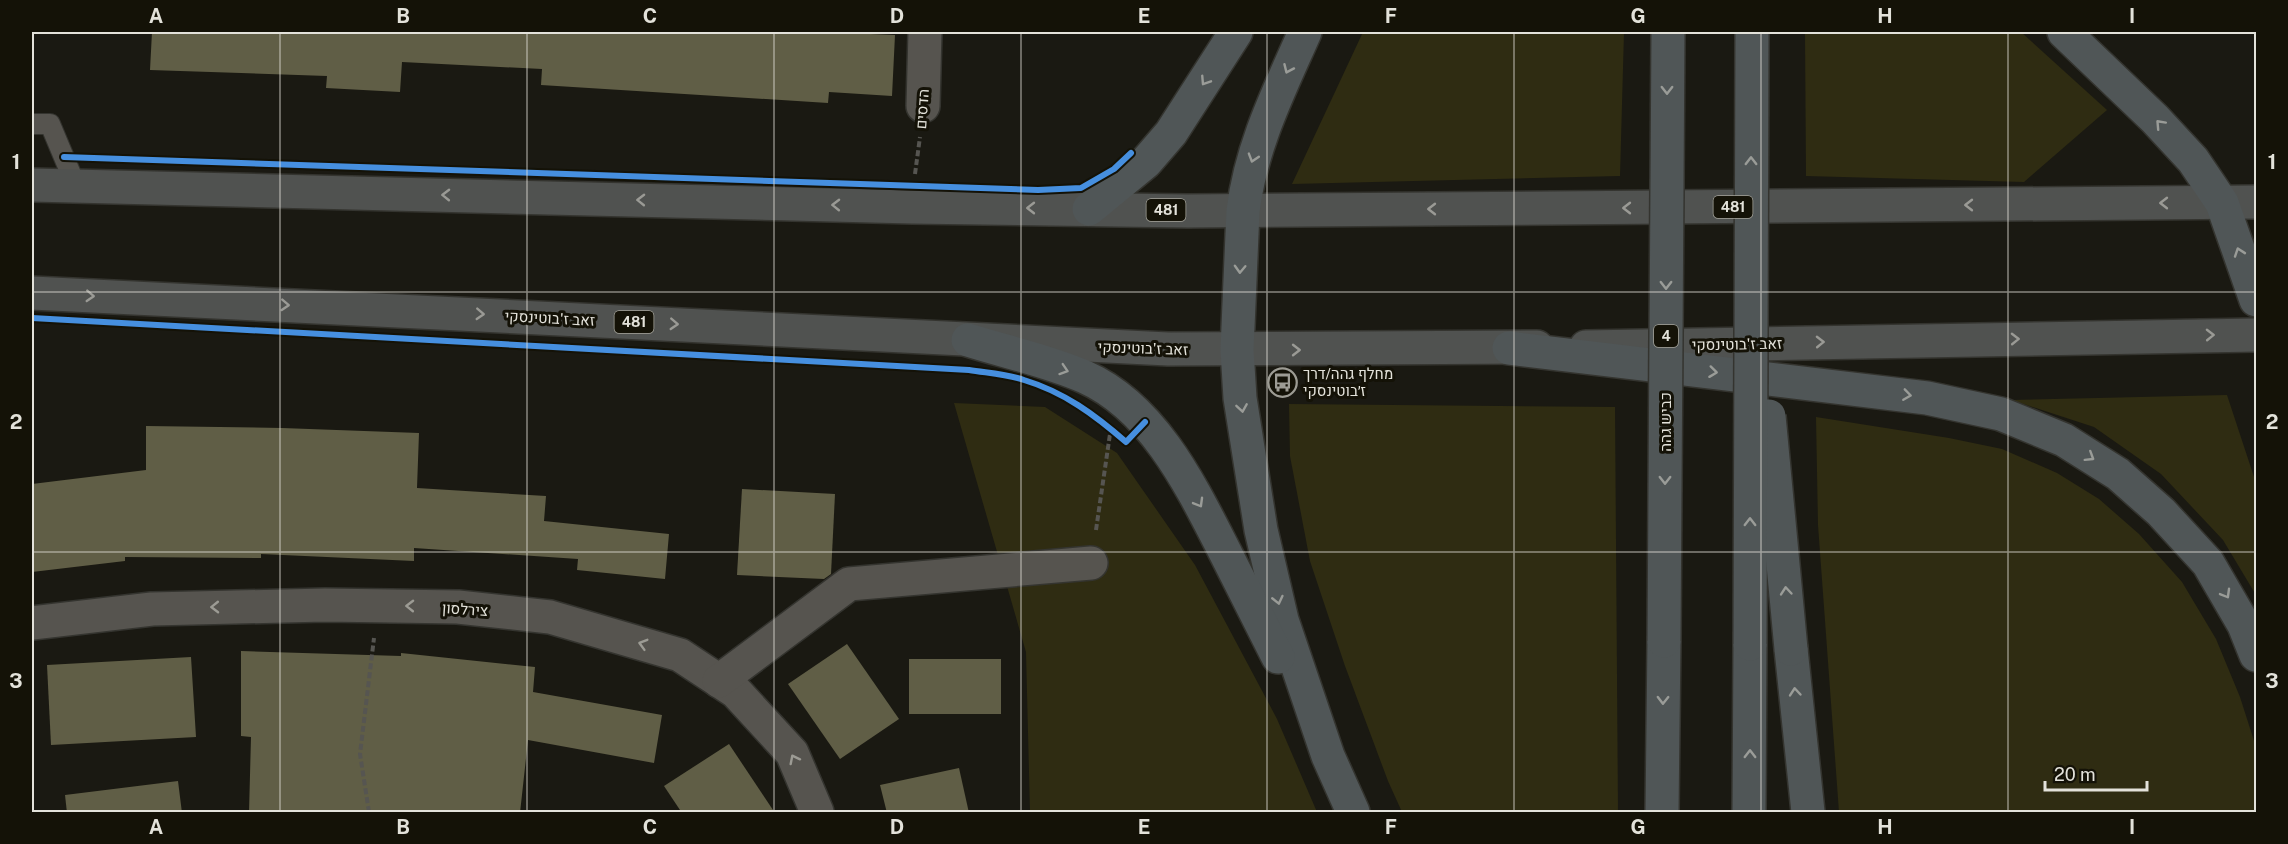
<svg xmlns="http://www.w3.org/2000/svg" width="2288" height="844" viewBox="0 0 2288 844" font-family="'Public Sans',Heebo,sans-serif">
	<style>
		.green { fill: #2f2c12 }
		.building { fill: #605e46 }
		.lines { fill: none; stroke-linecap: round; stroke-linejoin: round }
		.lane-casing { stroke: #34342f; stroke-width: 22 }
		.street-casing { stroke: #34342f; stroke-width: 36 }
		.primary-casing { stroke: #34342f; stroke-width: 36 }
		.highway-casing { stroke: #34342f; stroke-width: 36 }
		.path { stroke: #565551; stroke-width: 4; stroke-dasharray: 6 3; stroke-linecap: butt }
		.lane { stroke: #56544f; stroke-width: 20 }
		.street { stroke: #56544f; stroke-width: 33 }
		.primary { stroke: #505250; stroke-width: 33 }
		.highway { stroke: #505657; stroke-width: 33 }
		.highway-bridge-casing { stroke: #34342f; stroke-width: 36; stroke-linecap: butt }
		.highway-bridge { stroke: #505657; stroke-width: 33 }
		.cycleway-casing { stroke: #141207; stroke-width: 10 }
		.cycleway { stroke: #468fdf; stroke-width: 6 }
		.oneway { stroke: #9a9c98 }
		.oneway2 { stroke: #9a9a95 }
		.oneway3 { stroke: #9c9b94 }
		.grid { fill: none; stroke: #e3e2da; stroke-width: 1.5; stroke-opacity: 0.55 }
		.labels { text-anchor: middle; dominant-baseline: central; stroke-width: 6; stroke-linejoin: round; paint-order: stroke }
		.shield { fill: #141207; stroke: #a5a49b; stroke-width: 1.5 }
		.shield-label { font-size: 14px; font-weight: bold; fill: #e3e2da }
		.street-label { font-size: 15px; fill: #e3e2da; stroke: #141207 }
		.poi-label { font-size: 15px; fill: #e3e2da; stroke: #141207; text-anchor: start }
		.neatline { fill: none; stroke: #e3e2da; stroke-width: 2 }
		.grid-label { font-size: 20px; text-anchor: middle; font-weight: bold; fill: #e3e2da }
	</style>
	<rect width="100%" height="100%" fill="#1a1912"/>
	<!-- green -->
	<g class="green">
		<polygon points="1363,32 1624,32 1620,176 1292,184"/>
		<polygon points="1805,32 2021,32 2107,110 2024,182 1806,176"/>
		<polygon points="2227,395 2256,483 2256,595 2223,540 2161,474 2094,427 2011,400"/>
		<polygon points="954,403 1045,407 1117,453 1195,565 1277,719 1317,812 1030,812 1026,652"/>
		<polygon points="1289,404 1615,407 1618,812 1402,812 1388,781 1345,666 1310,561 1290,456"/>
		<polygon points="1816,417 1949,438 2002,449 2057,473 2099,499 2139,534 2182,582 2216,639 2240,697 2255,744 2256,812 1839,812 1818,525"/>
	</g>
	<!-- building -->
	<g class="building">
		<polygon points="152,32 823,32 895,35 892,96 829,92 828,103 541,85 542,69 402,62 400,92 326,88 327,76 150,70"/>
		<polygon points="146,426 282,428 419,433 417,488 546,496 544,521 669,534 665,579 577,570 578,559 414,548 414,561 261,554 261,558 125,557 125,561 32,572 32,484 146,470"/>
		<polygon points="742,489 835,494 831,574 824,579 737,575"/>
		<polygon points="847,644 899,719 840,759 788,684"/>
		<polygon points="241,651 401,656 401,653 535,667 533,692 662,715 654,763 528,740 520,813 249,813 251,737 241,736"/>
		<polygon points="191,657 196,737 51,745 47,665"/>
		<rect x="909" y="659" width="92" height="55"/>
		<polygon points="729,744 775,813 682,813 664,786"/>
		<polygon points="959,768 969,813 887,813 880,785"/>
		<polygon points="178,781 182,813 67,813 65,795"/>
	</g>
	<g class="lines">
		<defs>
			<polyline id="lane" points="32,124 50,124 76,186"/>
			<g id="street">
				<polyline points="923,106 925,32"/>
				<polyline points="32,623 152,609 325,605 458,607 550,617 680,655 736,692 792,753 817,812"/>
				<polyline points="719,681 849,584 1091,563"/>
			</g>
			<g id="primary">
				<polyline points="32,185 912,207 1188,211 2256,202"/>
				<polyline points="32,293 1168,349 1537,347"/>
				<polyline points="1586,347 2256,335"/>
			</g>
			<g id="highway">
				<path d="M1305,32C1279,91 1251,146 1243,211L1237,350L1240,398L1261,530L1282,620L1328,756L1353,812"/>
				<polyline points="2064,32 2155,119 2193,160 2222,203 2256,300"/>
				<polyline points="1089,209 1146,162 1171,133 1236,32"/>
				<path d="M968,340C1006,352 1049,361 1085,377C1156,409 1193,490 1227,556C1244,590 1261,624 1278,657"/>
				<polyline points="1509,348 1927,398 2001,414 2064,440 2118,474 2161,512 2208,563 2244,625 2256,655"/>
				<polyline points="1791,649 1808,812"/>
				<polyline points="1662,812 1664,641"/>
				<polyline points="1749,812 1750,644"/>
			</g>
		</defs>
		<!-- lane casing -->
		<use href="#lane" class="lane-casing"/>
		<!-- street casing -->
		<use href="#street" class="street-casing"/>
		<!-- primary casing -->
		<use href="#primary" class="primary-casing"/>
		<!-- highway casing -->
		<use href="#highway" class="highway-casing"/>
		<!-- path -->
		<g class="path">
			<polyline points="915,174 920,137"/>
			<polyline points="1096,530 1110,434"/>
			<polyline points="369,812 360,754 374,638"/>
		</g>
		<!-- lane -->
		<use href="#lane" class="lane"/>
		<!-- street -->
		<use href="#street" class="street"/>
		<!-- primary -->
		<use href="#primary" class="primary"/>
		<!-- highway -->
		<use href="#highway" class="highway"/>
		<defs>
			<g id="highway-bridge">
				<polyline points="1769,416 1791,649"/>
				<polyline points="1664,641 1668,32"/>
				<polyline points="1750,644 1752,32"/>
			</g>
		</defs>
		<!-- highway-bridge casing -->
		<use href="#highway-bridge" class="highway-bridge-casing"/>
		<!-- highway-bridge -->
		<use href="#highway-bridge" class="highway-bridge"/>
		<defs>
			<g id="cycleway">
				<polyline points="64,157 1038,190 1081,188 1114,169 1131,153"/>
				<path d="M32,318L969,370C987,373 1007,374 1024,380C1064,392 1095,415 1126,442L1145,422"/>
			</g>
		</defs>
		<!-- cycleway casing -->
		<use href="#cycleway" class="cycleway-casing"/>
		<!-- cycleway -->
		<use href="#cycleway" class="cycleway"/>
	</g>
	<!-- one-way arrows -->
	<defs><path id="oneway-chevron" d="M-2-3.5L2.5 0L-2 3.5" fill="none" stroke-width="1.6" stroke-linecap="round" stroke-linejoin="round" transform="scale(1.5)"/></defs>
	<g class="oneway">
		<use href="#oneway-chevron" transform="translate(1288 69) rotate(114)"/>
		<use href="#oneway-chevron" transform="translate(1205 81) rotate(123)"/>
		<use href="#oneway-chevron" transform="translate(1667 90) rotate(90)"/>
		<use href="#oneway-chevron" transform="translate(2160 124) rotate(-133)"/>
		<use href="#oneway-chevron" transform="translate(1253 158) rotate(107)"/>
		<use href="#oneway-chevron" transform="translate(1751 161) rotate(-90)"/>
		<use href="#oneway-chevron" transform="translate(2239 252) rotate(-109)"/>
		<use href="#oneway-chevron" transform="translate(1240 269) rotate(92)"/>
		<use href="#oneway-chevron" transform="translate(1666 285) rotate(90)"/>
		<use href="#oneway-chevron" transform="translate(1064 370) rotate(18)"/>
		<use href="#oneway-chevron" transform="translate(1713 372) rotate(7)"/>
		<use href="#oneway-chevron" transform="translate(1907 395) rotate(8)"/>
		<use href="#oneway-chevron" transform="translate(1242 408) rotate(81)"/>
		<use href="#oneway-chevron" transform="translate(2090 457) rotate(32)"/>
		<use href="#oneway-chevron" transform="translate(1665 480) rotate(90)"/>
		<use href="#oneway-chevron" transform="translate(1199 503) rotate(60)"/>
		<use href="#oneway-chevron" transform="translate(1750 522) rotate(-90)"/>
		<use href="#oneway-chevron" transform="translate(1786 591) rotate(-95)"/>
		<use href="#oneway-chevron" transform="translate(2226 594) rotate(60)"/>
		<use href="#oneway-chevron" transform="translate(1278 600) rotate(77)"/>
		<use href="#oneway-chevron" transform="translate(1795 692) rotate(-95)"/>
		<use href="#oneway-chevron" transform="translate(1663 700) rotate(91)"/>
		<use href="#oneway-chevron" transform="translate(1750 754) rotate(-90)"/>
	</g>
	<g class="oneway2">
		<use href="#oneway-chevron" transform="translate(446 195) rotate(-179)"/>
		<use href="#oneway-chevron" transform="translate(641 200) rotate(-179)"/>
		<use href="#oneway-chevron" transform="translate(2164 203) rotate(180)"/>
		<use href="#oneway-chevron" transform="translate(836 205) rotate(-179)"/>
		<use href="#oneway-chevron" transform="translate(1969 205) rotate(180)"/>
		<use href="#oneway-chevron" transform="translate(1031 208) rotate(-180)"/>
		<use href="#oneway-chevron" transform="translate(1627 208) rotate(180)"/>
		<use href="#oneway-chevron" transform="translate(1432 209) rotate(180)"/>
		<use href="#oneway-chevron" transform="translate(90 296) rotate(3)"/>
		<use href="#oneway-chevron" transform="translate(285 305) rotate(3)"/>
		<use href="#oneway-chevron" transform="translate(480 314) rotate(3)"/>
		<use href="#oneway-chevron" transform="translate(674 324) rotate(3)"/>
		<use href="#oneway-chevron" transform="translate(2210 335) rotate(-1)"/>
		<use href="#oneway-chevron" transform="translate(2015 339) rotate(-1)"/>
		<use href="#oneway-chevron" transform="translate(1820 342) rotate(-1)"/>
		<use href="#oneway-chevron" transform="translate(1296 350)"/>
	</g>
	<g class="oneway3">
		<use href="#oneway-chevron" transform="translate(410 606) rotate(-179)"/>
		<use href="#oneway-chevron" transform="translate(215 607) rotate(179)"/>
		<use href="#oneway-chevron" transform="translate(643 644) rotate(-164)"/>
		<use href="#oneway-chevron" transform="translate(794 759) rotate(-117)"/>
	</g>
	<!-- grid -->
	<path class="grid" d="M280,32V812M527,32V812M774,32V812M1021,32V812M1267,32V812M1514,32V812M1761,32V812M2008,32V812M32,292H2256M32,552H2256"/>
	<!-- icons -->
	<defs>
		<symbol id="bus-ring" viewBox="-11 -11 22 22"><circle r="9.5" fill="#141207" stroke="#9d9c94" stroke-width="1.5"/><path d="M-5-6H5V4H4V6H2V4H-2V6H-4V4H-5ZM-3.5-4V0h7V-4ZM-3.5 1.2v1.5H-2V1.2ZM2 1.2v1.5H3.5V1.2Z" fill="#9d9c94"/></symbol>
	</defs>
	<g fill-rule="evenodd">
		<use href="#bus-ring" x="1266" y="366" width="33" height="33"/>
	</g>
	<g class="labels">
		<!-- shield labels -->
		<g class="shield">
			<rect x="1713.5" y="196" width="39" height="22" rx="4.5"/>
			<rect x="1146.5" y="199" width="39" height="22" rx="4.5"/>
			<rect x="614.5" y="311" width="39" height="22" rx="4.5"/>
			<rect x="1654" y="325" width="24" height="22" rx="4.5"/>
		</g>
		<g class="shield-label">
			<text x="1733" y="207">481</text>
			<text x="1166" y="210">481</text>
			<text x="634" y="322">481</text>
			<text x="1666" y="336">4</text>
		</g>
		<!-- street labels -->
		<g class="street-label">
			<text transform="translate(922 109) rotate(-86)">הדסים</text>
			<text transform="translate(550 318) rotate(3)">זאב ז'בוטינסקי</text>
			<text transform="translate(1737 344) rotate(-1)">זאב ז'בוטינסקי</text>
			<text transform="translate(1143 348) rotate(2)">זאב ז'בוטינסקי</text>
			<text transform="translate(1665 422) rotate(-90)">כביש גהה</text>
			<text transform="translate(465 609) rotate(4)">צירלסון</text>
		</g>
		<!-- poi labels -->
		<g class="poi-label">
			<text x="1303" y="373">מחלף גהה/דרך<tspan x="1303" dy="17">ז׳בוטינסקי</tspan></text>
		</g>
	</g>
	<!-- border -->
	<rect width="2288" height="844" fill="none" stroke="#141207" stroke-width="66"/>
	<!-- scale -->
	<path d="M2045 781v9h102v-9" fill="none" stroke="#e3e2da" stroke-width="3"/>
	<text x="2054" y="781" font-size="18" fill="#e3e2da" stroke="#141207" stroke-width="4.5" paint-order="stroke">20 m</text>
	<rect x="33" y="33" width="2222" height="778" class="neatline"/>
	<g class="grid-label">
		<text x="156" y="23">A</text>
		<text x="403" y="23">B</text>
		<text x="650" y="23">C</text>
		<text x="897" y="23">D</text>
		<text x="1144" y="23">E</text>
		<text x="1391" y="23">F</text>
		<text x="1638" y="23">G</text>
		<text x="1885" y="23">H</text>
		<text x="2132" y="23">I</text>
		<text x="16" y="169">1</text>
		<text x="2272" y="169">1</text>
		<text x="16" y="429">2</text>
		<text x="2272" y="429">2</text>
		<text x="16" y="688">3</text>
		<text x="2272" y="688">3</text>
		<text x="156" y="834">A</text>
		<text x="403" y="834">B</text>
		<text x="650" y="834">C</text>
		<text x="897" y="834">D</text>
		<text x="1144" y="834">E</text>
		<text x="1391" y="834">F</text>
		<text x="1638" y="834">G</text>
		<text x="1885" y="834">H</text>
		<text x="2132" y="834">I</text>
	</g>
</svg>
